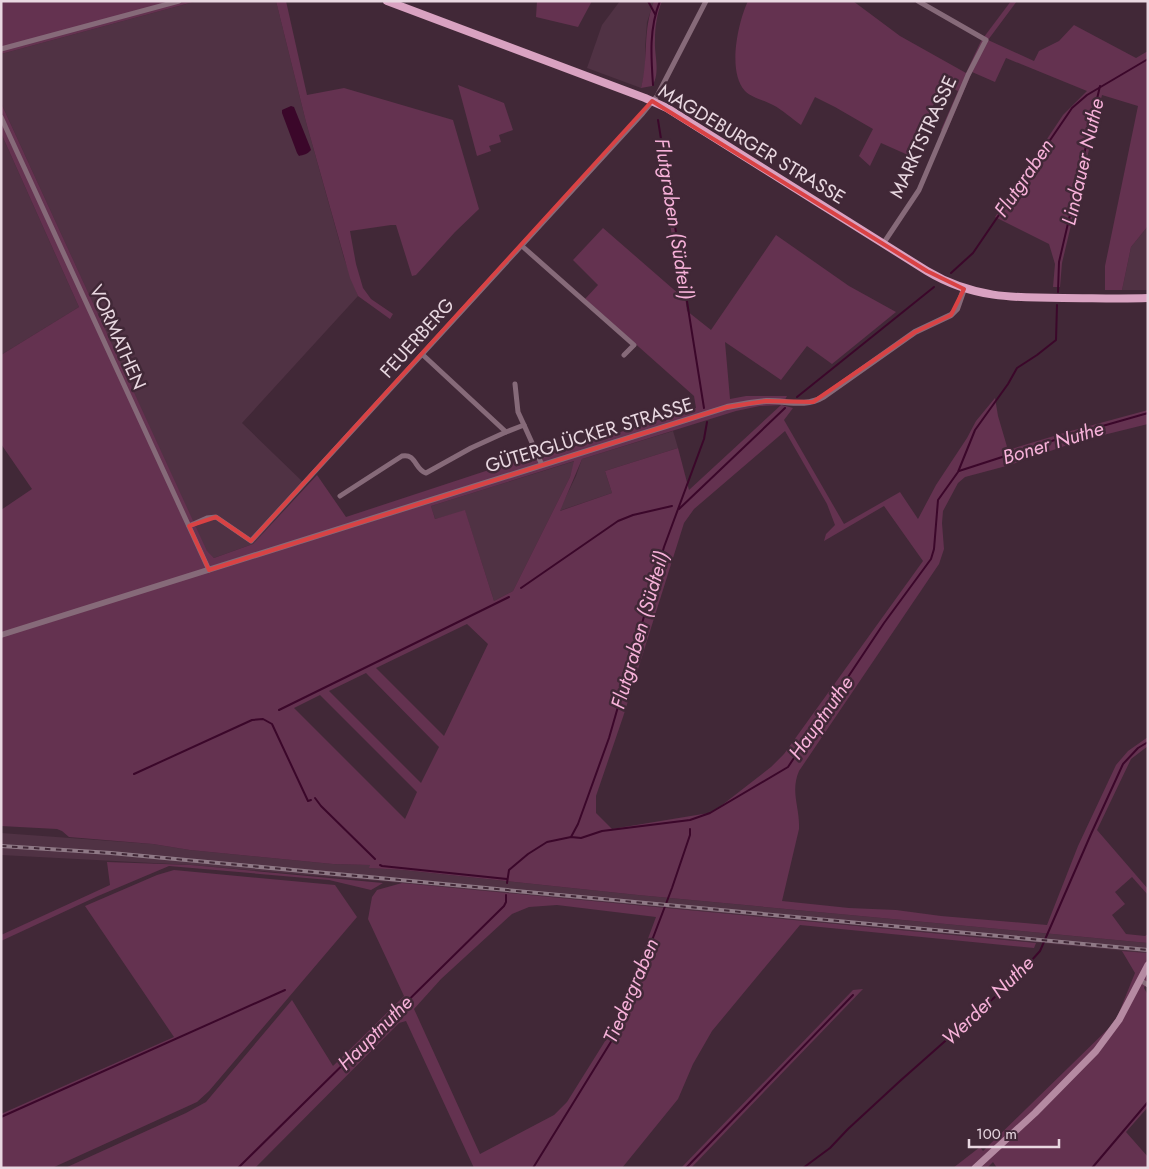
<svg xmlns="http://www.w3.org/2000/svg" width="1149" height="1169" viewBox="0 0 1149 1169" font-family="Jost,sans-serif">
	<style>
		.built { fill: #503244 }
		.green { fill: #643250; fill-rule: evenodd }
		.water { fill: #3b072a }
		.lines { fill: none; stroke-linecap: round; stroke-linejoin: round }
		.stream { stroke: #3b072a; stroke-width: 2 }
		.minor { stroke: #866a79; stroke-width: 5 }
		.tertiary { stroke: #866a79; stroke-width: 6 }
		.secondary { stroke: #b58aa2; stroke-width: 7 }
		.primary { stroke: #d9a2c1; stroke-width: 8 }
		.rail-casing { stroke: #8f7986; stroke-width: 4 }
		.rail { stroke: #412837; stroke-width: 2; stroke-dasharray: 5.5; stroke-linecap: butt }
		.marked { fill: none; stroke: #d94244; stroke-width: 4; stroke-linejoin: round }
		.labels { text-anchor: middle; dominant-baseline: central; stroke-width: 5; stroke-linejoin: round; paint-order: stroke }
		.street-label { font-size: 19px; fill: #e9d8e1; stroke: #412837 }
		.water-label { font-size: 20px; font-style: italic; fill: #f7b1d9; stroke: #412837 }
	</style>
	<rect width="100%" height="100%" fill="#412837"/>
	<!-- built -->
	<g class="built">
		<polygon points="197,1 276,1 306,122 344,258 358,296 242,423 306,485 253,544 214,558 207,552 1,103 1,54"/>
		<polygon points="620,1 654,1 647,22 645,47 645,72 641,88 587,68 602,25"/>
		<polygon points="1,133 79,307 1,355"/>
		<polygon points="1148,226 1148,290 1122,290 1131,247"/>
		<polygon points="673,431 678,448 605,471 612,493 559,511 576,476 582,459"/>
		<polygon points="575,461 570,477 513,591 494,601 465,511 435,519 431,506"/>
		<polygon points="1,833 153,844 190,850 333,864 370,865 370,868 403,870 638,895 1148,943 1148,953 402,883 191,865 1,855"/>
	</g>
	<!-- green -->
	<g class="green">
		<polygon points="1,1 197,1 1,54"/>
		<polygon points="276,1 286,1 307,95 344,88 453,120 479,209 455,232 416,275 412,276 396,225 391,225 350,231 356,264 363,288 371,299 393,314 390,319 358,296 350,278 306,122"/>
		<polygon points="537,1 592,1 578,27 536,17"/>
		<path d="M654,1H662C657,14 655,26 655,40C654,55 661,73 652,86L641,88C649,58 642,32 654,1Z"/>
		<path d="M748,1H853L900,36L966,73L981,41L1011,1H1017L988,40L1034,61L1039,51L1059,41L1074,25L1136,58L1148,51V226L1131,247L1122,290H1105V266L1138,106L1102,95L1062,263L1060,287H1053L1055,264L1049,244L995,217L1063,115L1087,91L1006,58L995,82L972,72L946,133L941,130L958,91L947,86L941,100L934,104L908,155L881,143L870,166L859,156L873,129L835,107L815,97L801,125C792,119 783,110 773,105C764,100 752,98 745,91C727,72 738,22 748,1Z"/>
		<polygon points="458,85 504,103 513,130 499,135 501,142 489,146 491,151 477,156"/>
		<path d="M1,103L207,551L214,558L253,544L317,475L346,517L571,443L573,447L696,408L694,396L585,299L598,285L573,260L603,228L680,295L661,157L666,161L687,311L711,330L776,235L849,286L896,312L832,364L807,346L781,380L725,342L730,399L746,396H787L782,405L793,408L784,420L844,524L900,492L918,519L936,485L967,438L976,421L995,398L998,416L1008,450L1067,432L1148,410V424L1079,441L1010,465L965,477L958,483L943,511L942,523L944,549L939,564L799,771C790,792 800,807 799,829L782,901L849,908L896,910L941,916L1047,925L1078,846L1116,765L1128,751L1148,737V746L1131,759L1097,830L1148,889V895L1132,877L1115,892L1125,904L1112,915L1126,934L1145,936L1148,934V943L638,895L403,870L369,868L370,865L333,864L190,850L153,844L69,837L62,831L57,829L1,826V510L32,489L1,444V355L79,307L1,133ZM781,405L689,490L678,448L605,471L612,493L560,511L582,459L736,411L760,406ZM785,431L827,504L835,525L826,534L824,541L884,506L923,561L784,754L771,767L717,809L709,813L612,829L596,813V796L623,717L684,523L694,509ZM574,461L570,477L513,591L494,601L465,510L435,519L431,506ZM467,624L488,644L444,736L376,668ZM366,673L439,747L421,783L329,691ZM320,695L417,792L405,819L294,708Z"/>
		<polygon points="107,862 191,865 383,883 371,890 329,880 169,866 98,896 1,941 1,935 110,885"/>
		<polygon points="174,870 335,885 357,917 209,1091 197,1102 52,1168 1,1168 1,1114 174,1037 85,906 157,875"/>
		<path d="M402,883L1036,943L1034,948L800,925L712,1031L693,1064L678,1099L622,1168H474L406,1021L399,1023L255,1168H65L186,1113L206,1102L292,1000L333,1066L404,996L368,919L372,897L377,890ZM557,905L656,917L617,1022L567,1102L554,1115L480,1154L414,1009L441,979L512,914L529,907Z"/>
		<polygon points="1122,951 1148,953 1148,979 1144,988 1148,995 1148,1107 1126,1132 1148,1157 1148,1168 997,1168 993,1162 987,1168 953,1168 980,1147 983,1151 1110,1027 1118,1015 1135,973"/>
		<polygon points="863,989 691,1168 681,1168 853,990"/>
	</g>
	<!-- water -->
	<path class="water" d="M291,106L294,107L310,147L311,150C308,154 303,155 299,156L297,153L282,113V110Z"/>
	<g class="lines">
		<!-- stream -->
		<g class="stream">
			<polyline points="648,1 655,14"/>
			<path d="M653,85C651,56 649,28 660,1"/>
			<polyline points="658,120 704,408"/>
			<polyline points="951,273 973,253 1072,108 1087,95 1148,59"/>
			<polyline points="1058,292 1059,262 1100,86"/>
			<polyline points="797,397 934,287"/>
			<polyline points="959,471 1064,437 1148,413"/>
			<polyline points="679,509 785,408"/>
			<polyline points="521,588 618,521 633,515 672,506"/>
			<polyline points="279,710 509,597"/>
			<polyline points="134,774 252,720 263,719 272,724 308,801 311,800"/>
			<polyline points="315,798 321,806 375,859"/>
			<polyline points="571,837 578,824 609,738 664,547 704,439 707,422"/>
			<polyline points="380,865 382,866 507,879"/>
			<polyline points="507,883 509,870 528,854 547,842 571,837 581,838 602,831 690,820 710,813 788,767 884,623 931,559 934,549 938,500 958,472 975,430 1008,384 1017,368 1037,355 1056,340 1057,305"/>
			<polyline points="1,1117 285,990"/>
			<polyline points="238,1168 504,906 506,902 506,895"/>
			<polyline points="533,1168 617,1032 672,888 690,835 690,829"/>
			<polyline points="686,1168 853,995"/>
			<polyline points="803,1168 830,1148 848,1129 900,1081 1013,981 1040,951 1091,834 1123,764 1138,748 1148,742"/>
			<polyline points="1092,1168 1148,1102"/>
		</g>
		<!-- minor -->
		<g class="minor">
			<polyline points="1,49 179,1"/>
			<polyline points="1,117 209,570"/>
			<polyline points="883,244 919,190 968,75 986,40 918,1"/>
			<polyline points="522,246 634,345 624,355"/>
			<polyline points="423,355 506,432 524,425 542,465"/>
			<polyline points="515,384 518,412 524,425"/>
			<path d="M340,496L402,456C416,453 415,470 426,473L471,448L506,432"/>
			<polyline points="189,526 207,518 216,517 251,541 643,113 657,96 706,1"/>
			<polyline points="1140,980 1148,985"/>
		</g>
		<!-- tertiary -->
		<path class="tertiary" d="M1,635L727,407C740,404 752,402 766,401C785,400 805,408 823,397L915,332L951,315L957,309L964,289"/>
		<!-- secondary -->
		<polyline class="secondary" points="975,1168 1035,1113 1096,1051 1119,1020 1148,965"/>
		<!-- primary -->
		<path class="primary" d="M387,1L645,98L667,108L927,271C972,298 1013,298 1063,298C1092,298 1120,299 1148,298"/>
		<defs>
			<polyline id="rail" points="1,846 111,853 1148,950"/>
		</defs>
		<!-- rail casing -->
		<use href="#rail" class="rail-casing"/>
		<!-- rail -->
		<use href="#rail" class="rail"/>
	</g>
	<!-- marked area -->
	<path class="marked" d="M652,101L927,271L964,289L951,315L915,332L813,402L766,401L727,407L209,570L189,526L216,517L251,541Z"/>
	<g class="labels">
		<!-- street labels -->
		<g class="street-label">
			<text transform="translate(923 137) rotate(-65)">MARKTSTRASSE</text>
			<text transform="translate(752 144) rotate(31)">MAGDEBURGER STRASSE</text>
			<text transform="translate(118 337) rotate(66)">VORMATHEN</text>
			<text transform="translate(417 338) rotate(-48)">FEUERBERG</text>
			<text transform="translate(589 435) rotate(-17)">GÜTERGLÜCKER STRASSE</text>
		</g>
		<!-- water labels -->
		<g class="water-label">
			<text transform="translate(1083 162) rotate(-77)">Lindauer Nuthe</text>
			<text transform="translate(1024 178) rotate(-56)">Flutgraben</text>
			<text transform="translate(674 219) rotate(81)">Flutgraben (Südteil)</text>
			<text transform="translate(1053 443) rotate(-17)">Boner Nuthe</text>
			<text transform="translate(640 630) rotate(-74)">Flutgraben (Südteil)</text>
			<text transform="translate(821 718) rotate(-55)">Hauptnuthe</text>
			<text transform="translate(631 991) rotate(-67)">Tiedergraben</text>
			<text transform="translate(988 1001) rotate(-44)">Werder Nuthe</text>
			<text transform="translate(375 1033) rotate(-45)">Hauptnuthe</text>
		</g>
	</g>
	<!-- border -->
	<rect width="1149" height="1169" fill="none" stroke="#e9d8e1" stroke-width="5"/>
	<!-- scale -->
	<path d="M969 1139v8h90v-8" fill="none" stroke="#e9d8e1" stroke-width="2.5"/>
	<text x="976" y="1139" font-size="15" fill="#e9d8e1" stroke="#412837" stroke-width="4" paint-order="stroke">100 m</text>
</svg>
